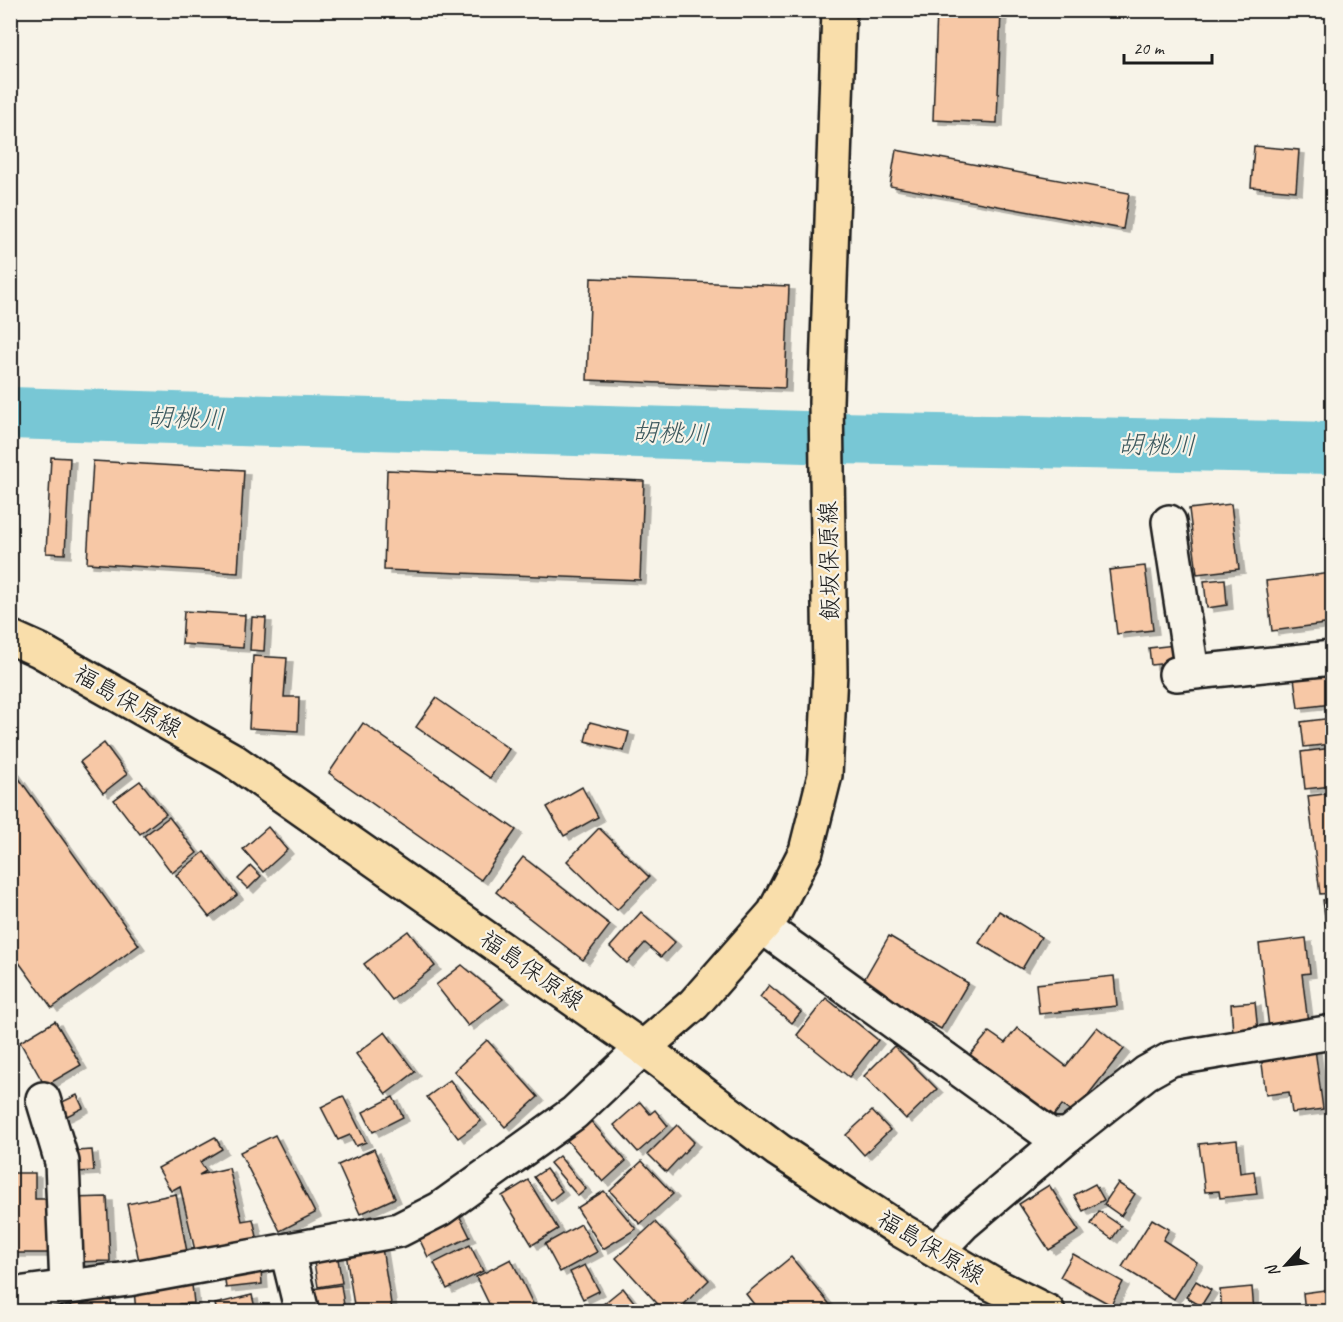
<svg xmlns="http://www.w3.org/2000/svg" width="1343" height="1322" viewBox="0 0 1343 1322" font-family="Caveat,'Klee One',sans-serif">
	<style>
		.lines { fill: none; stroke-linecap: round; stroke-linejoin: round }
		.river { stroke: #78c7d5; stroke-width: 52 }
		.building { fill: #f7c8a6; stroke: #1c1c1c; stroke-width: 1.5; filter: url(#shadow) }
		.minor-casing { stroke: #1c1c1c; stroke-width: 38 }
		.major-casing { stroke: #1c1c1c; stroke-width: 38 }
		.minor { stroke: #f7f3e8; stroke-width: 33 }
		.major { stroke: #f9deab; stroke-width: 33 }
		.labels { text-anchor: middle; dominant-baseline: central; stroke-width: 4.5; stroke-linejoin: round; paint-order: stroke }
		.street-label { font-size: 24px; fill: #1c1c1c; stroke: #f7f3e8 }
		.water-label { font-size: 26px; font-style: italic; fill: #3c585d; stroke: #f7f3e8 }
	</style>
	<defs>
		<filter id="shadow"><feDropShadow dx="6" dy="4" stdDeviation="0" flood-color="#0004"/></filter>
	</defs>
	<rect width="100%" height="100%" fill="#f7f3e8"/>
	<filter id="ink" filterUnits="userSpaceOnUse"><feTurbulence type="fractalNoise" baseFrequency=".0167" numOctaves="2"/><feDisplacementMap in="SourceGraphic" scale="12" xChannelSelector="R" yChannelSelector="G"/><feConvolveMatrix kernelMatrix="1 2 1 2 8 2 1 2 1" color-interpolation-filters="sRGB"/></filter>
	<g filter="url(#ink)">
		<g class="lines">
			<!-- river -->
			<polyline class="river" points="10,413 837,438 1332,448"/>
		</g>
		<!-- building -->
		<g class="building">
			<polygon points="424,10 441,10 438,17"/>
			<polygon points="937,10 1001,10 997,123 933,120"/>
			<polygon points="1254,146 1299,150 1296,191 1251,187"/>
			<polygon points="896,150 1129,193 1123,229 890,186"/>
			<polygon points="591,278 789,286 785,388 587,380"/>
			<polygon points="51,457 70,458 65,554 46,553"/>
			<polygon points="93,461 244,470 238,573 87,563"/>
			<polygon points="387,470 644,481 640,580 384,570"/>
			<polygon points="1231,504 1239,569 1197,574 1189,509"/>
			<polygon points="1332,538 1332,565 1329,565 1325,539"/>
			<polygon points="1145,566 1153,630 1117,634 1109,570"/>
			<polygon points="1332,573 1332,623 1272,631 1266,581"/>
			<polygon points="1225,579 1227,605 1207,608 1204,581"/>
			<polygon points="184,611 245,615 243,648 182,644"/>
			<polygon points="252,617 266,618 264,651 250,650"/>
			<polygon points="1175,645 1177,662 1151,665 1149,648"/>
			<polygon points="253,656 287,658 284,697 299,697 298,731 249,728"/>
			<polygon points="1332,674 1332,704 1298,708 1294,678"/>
			<polygon points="436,698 509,749 490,778 416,727"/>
			<polygon points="1332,718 1332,744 1304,747 1301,722"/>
			<polygon points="590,722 629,732 624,751 585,741"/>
			<polygon points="363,723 516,830 481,880 329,773"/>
			<polygon points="104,743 127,774 103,793 80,762"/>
			<polygon points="1332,748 1332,786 1305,789 1301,752"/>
			<polygon points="10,766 139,945 52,1008 10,950"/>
			<polygon points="140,781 166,814 140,834 114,800"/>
			<polygon points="582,787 598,817 564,836 547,807"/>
			<polygon points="1332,793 1332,893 1320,894 1308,796"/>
			<polygon points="169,817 197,853 172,873 144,836"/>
			<polygon points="268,827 287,850 263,872 243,849"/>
			<polygon points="599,828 649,877 617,910 567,861"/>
			<polygon points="204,852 237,895 209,917 176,875"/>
			<polygon points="523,857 610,925 583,960 496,892"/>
			<polygon points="251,866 261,876 248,889 238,879"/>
			<polygon points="1332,899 1332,924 1326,925 1323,900"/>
			<polygon points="999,911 1041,937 1022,969 979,943"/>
			<polygon points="641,912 675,942 661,957 645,943 627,963 610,947"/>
			<polygon points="408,931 435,966 392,1000 364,964"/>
			<polygon points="889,936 968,983 941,1029 862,983"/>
			<polygon points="1306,938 1310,973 1302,974 1308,1023 1269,1028 1259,944"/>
			<polygon points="1329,939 1332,939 1332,965"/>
			<polygon points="462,965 503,999 468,1026 436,985"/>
			<polygon points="1114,976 1117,1006 1039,1014 1036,984"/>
			<polygon points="769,985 801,1012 792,1023 760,997"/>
			<polygon points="826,998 878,1040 849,1077 797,1035"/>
			<polygon points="1255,1002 1258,1032 1233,1034 1231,1004"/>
			<polygon points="55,1021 81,1065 45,1086 20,1042"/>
			<polygon points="1097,1027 1124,1049 1073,1114 1062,1105 1051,1119 970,1055 989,1032 1005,1043 1017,1028 1066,1066"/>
			<polygon points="385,1032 415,1072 386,1094 356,1054"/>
			<polygon points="487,1040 538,1097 505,1127 454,1071"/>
			<polygon points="894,1046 937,1089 906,1119 864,1076"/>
			<polygon points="1315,1049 1323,1109 1292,1113 1289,1092 1266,1095 1261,1056"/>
			<polygon points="450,1080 481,1121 458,1138 427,1097"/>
			<polygon points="77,1095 83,1108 65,1117 58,1104"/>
			<polygon points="343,1096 366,1142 356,1146 350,1135 338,1140 321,1107"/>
			<polygon points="393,1097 403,1117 373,1132 363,1112"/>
			<polygon points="640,1102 650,1114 655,1110 668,1126 638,1152 614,1125"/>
			<polygon points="872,1111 890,1130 864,1155 846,1135"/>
			<polygon points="588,1118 626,1161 603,1182 565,1138"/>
			<polygon points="677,1125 694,1142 666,1172 648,1154"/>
			<polygon points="275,1135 315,1213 280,1231 240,1152"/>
			<polygon points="215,1137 222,1149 200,1162 206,1171 199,1175 229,1168 242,1221 253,1219 258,1241 196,1255 180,1186 171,1191 158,1168"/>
			<polygon points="1237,1140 1240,1173 1254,1171 1257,1194 1220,1198 1219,1191 1205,1192 1199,1144"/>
			<polygon points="374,1149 395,1198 360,1214 338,1165"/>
			<polygon points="92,1150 94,1171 77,1172 76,1151"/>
			<polygon points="559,1156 586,1189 578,1196 550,1163"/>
			<polygon points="642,1161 673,1194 640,1224 610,1191"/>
			<polygon points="546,1169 562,1191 551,1200 534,1177"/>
			<polygon points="10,1173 35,1173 35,1199 55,1199 55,1253 10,1253"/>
			<polygon points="528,1180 558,1229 532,1245 502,1196"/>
			<polygon points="1118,1183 1135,1194 1121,1216 1104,1204"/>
			<polygon points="1095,1184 1104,1200 1083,1211 1074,1195"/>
			<polygon points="1049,1185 1079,1231 1049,1250 1019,1204"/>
			<polygon points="604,1191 636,1229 603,1249 577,1208"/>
			<polygon points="176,1194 187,1252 139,1261 127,1204"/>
			<polygon points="107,1197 110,1261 73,1262 71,1198"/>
			<polygon points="456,1209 470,1237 428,1257 415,1230"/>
			<polygon points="1099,1211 1121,1226 1112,1239 1091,1224"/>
			<polygon points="1152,1219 1169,1229 1163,1240 1197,1262 1174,1299 1122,1267"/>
			<polygon points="655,1222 709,1280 676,1312 665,1312 616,1258"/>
			<polygon points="581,1224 597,1252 560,1272 545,1244"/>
			<polygon points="470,1245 483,1271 447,1289 434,1263"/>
			<polygon points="382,1248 392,1310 355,1312 346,1253"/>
			<polygon points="337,1253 342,1283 318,1287 313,1256"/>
			<polygon points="1073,1254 1123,1282 1111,1305 1060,1277"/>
			<polygon points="791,1257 836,1312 760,1312 746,1294"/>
			<polygon points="511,1259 537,1312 493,1312 476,1277"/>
			<polygon points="585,1265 599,1291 583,1299 570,1272"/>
			<polygon points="261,1270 262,1284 226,1288 224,1273"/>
			<polygon points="1196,1281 1211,1290 1201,1306 1186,1297"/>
			<polygon points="192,1285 194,1303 179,1304 179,1312 136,1312 134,1290"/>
			<polygon points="341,1285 345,1312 316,1312 312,1289"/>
			<polygon points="1252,1287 1254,1312 1222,1312 1220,1290"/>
			<polygon points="623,1288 642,1312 598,1312 597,1309"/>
			<polygon points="1332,1289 1332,1312 1305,1312 1303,1293"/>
			<polygon points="252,1295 256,1312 217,1312 215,1304"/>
			<polygon points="111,1300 112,1312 72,1312 71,1303"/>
		</g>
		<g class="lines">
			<defs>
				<g id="minor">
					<polyline points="1169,522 1192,672"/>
					<polyline points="1176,674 1332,658"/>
					<polyline points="763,927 1050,1135 1068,1135 1146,1073 1171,1059 1332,1032"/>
					<polyline points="43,1099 62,1162 67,1287"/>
					<polyline points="287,1251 302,1312"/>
					<polyline points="937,1251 963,1224 1068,1135"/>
					<polyline points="10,1295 128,1279 399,1230 440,1209 574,1113 643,1048"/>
				</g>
				<g id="major">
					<polyline points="10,637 39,650 231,759 643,1048 778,1150 902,1231 992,1284 1048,1312"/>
					<polyline points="643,1048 694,1004 774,913 806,851 825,775 830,673 826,402 839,10"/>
				</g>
			</defs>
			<!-- minor casing -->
			<use href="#minor" class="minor-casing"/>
			<!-- major casing -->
			<use href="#major" class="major-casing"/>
			<!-- minor -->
			<use href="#minor" class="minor"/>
			<!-- major -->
			<use href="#major" class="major"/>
		</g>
	</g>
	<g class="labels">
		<!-- street labels -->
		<g class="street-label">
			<text transform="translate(829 561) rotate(-91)">飯坂保原線</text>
			<text transform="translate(128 701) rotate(30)">福島保原線</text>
			<text transform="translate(532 970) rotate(35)">福島保原線</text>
			<text transform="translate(931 1247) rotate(31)">福島保原線</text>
		</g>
		<!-- water labels -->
		<g class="water-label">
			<text transform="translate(186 418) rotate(2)">胡桃川</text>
			<text transform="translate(671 433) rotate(2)">胡桃川</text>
			<text transform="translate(1157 445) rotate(1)">胡桃川</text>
		</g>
	</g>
	<!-- margin -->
	<rect width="1343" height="1322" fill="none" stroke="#f7f3e8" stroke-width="36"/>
	<rect x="18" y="18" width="1307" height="1286" fill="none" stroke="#1c1c1c" stroke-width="2" filter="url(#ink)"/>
	<!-- north arrow -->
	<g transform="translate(1286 1265) rotate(243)" stroke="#f7f3e8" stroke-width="4.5" paint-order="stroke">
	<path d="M0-4.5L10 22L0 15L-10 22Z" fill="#1c1c1c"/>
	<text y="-9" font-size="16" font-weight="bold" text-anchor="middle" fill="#1c1c1c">N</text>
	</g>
	<!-- scale -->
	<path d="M1124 54v9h88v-9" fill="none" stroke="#1c1c1c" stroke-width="3"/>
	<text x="1133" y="54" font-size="18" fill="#1c1c1c" stroke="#f7f3e8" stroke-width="4.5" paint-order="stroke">20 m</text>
</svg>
